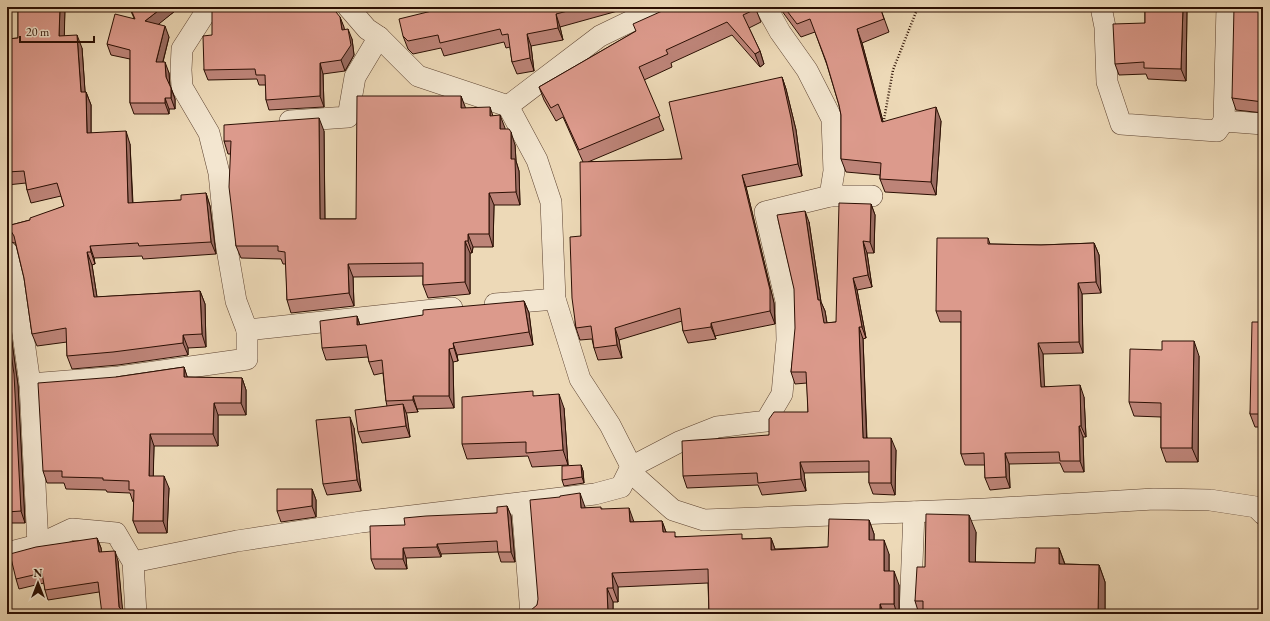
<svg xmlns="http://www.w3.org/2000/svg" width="1270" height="621" viewBox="0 0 1270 621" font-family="'EB Garamond',serif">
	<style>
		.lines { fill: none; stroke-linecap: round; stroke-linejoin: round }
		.minor-casing { stroke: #5c4230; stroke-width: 22 }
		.path { stroke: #2b0f03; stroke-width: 2.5; stroke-dasharray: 1 2; stroke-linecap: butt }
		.minor { stroke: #f3e6d0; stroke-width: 21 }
		.wall { fill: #bd8478; stroke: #2b0f03 }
		.shaded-wall { fill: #9a6c62; stroke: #2b0f03 }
		.building { fill: #dc9a8c; stroke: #2b0f03 }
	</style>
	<rect width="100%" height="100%" fill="#edd9b7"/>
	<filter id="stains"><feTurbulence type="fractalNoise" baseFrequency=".005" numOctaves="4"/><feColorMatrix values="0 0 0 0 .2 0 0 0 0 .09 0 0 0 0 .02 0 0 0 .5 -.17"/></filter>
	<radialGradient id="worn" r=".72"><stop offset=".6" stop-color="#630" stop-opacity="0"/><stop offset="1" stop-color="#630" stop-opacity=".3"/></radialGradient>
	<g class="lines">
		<defs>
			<g id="minor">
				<polyline points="209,7 182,49 181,70 182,87 209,133 219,173 226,243 236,301 247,330"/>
				<polyline points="348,7 367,29 379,37 418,76 508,106 537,160 551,202 555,299 580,379 610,425 637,478 673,510 704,520 985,509 1154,499 1210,500 1256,507 1263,514"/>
				<polyline points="1101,7 1105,27 1107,82 1121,124 1217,131 1224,121"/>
				<polyline points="1227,7 1224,121 1263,124"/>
				<polyline points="508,106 600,36 660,7"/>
				<polyline points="290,121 348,117 355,77 379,37"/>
				<polyline points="830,196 872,196"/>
				<polyline points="7,252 17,292 30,384"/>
				<polyline points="495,304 555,299"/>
				<polyline points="522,503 531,614"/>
				<polyline points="38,545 30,384 119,377 247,359 247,330 452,308"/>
				<polyline points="7,553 38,545 72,529 116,533 133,562 136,614"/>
				<polyline points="133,562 237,541 361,522 595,494 621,487 631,467 679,442 717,427 766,421 782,394 787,340 786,301 765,212 830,196 834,171 832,119 807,70 780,32 766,7"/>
				<polyline points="910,614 914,512"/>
			</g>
		</defs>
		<!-- minor casing -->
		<use href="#minor" class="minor-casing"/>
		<!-- path -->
		<polyline class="path" points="883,125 893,70 918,7"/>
		<!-- minor -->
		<use href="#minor" class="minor"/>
	</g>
	<!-- wall -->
	<g class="wall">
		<polygon points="18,7 68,7 65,7 64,36 82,48 85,92 86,92 91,105 91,133 130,144 133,203 181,200 206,193 210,206 216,254 143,259 142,256 94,258 95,264 92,265 97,297 200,291 205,304 206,347 188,348 188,355 118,365 72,369 67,356 67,342 37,346 32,334 24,278 16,245 15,243 7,241 7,226 30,220 64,206 61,196 31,203 27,190 26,183 7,185 7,39 18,38"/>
		<polygon points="129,7 176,7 175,11 158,24 169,37 163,62 169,73 170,85 175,99 175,109 169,109 169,114 134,114 130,103 130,59 111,55 107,44 134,18"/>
		<polygon points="448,7 632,7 560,27 563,40 531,46 534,71 517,74 512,62 510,47 506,48 504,42 444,56 441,48 413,54 408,49 403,36"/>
		<polygon points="755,7 761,22 749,28 760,51 764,64 760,67 732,35 671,63 672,67 644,80 664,130 588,162 682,159 782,77 786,89 796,130 802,176 746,187 774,303 775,324 715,336 716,339 688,343 683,331 682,321 619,340 622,358 598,360 594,348 592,339 580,340 575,325 581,236 583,162 563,117 556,121 544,100 539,87 636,31"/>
		<polygon points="779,7 880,7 889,32 862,43 883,122 941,121 936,195 885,192 880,179 880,175 846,172 841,159 841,115 839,105 827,65 815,32 801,37"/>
		<polygon points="1145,7 1187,7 1186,81 1148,79 1146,74 1119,75 1115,64 1145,23"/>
		<polygon points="1263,7 1263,113 1236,110 1232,98"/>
		<polygon points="340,17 344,29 352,39 354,55 345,71 323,74 324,107 269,110 266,100 266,85 259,85 257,79 208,80 204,70 212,35"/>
		<polygon points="461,96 465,108 493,116 505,129 515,145 516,161 519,171 520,205 494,205 493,247 473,247 472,253 470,253 470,294 428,298 423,285 423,276 353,277 354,306 291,313 287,300 286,264 283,264 281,259 241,258 236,246 231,154 228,154 224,141 324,131 325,219 356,219"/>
		<polygon points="871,204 875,215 874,253 867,253 872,287 857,290 866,338 863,339 867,438 896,450 895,495 873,494 869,483 869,472 804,473 806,491 762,495 758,485 687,488 683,476 769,435 808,412 807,383 795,384 791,372 809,222 821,302 825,311 827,323 836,322"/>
		<polygon points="988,238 990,244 1041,245 1094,243 1099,255 1101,293 1082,294 1083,353 1043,354 1044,386 1084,397 1086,437 1083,437 1084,472 1064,472 1060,463 1009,464 1010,488 990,490 985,478 985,465 965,465 961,454 961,322 940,322 936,311"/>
		<polygon points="524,301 529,313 533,345 457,355 458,361 453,362 454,408 417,409 418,412 406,413 410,437 362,443 358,432 387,406 386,401 383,373 374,375 369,362 368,357 326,360 322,348 357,316 360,325"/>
		<polygon points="7,307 18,385 25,523 10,523 7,516"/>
		<polygon points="1263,322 1263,427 1255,427 1250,414"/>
		<polygon points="1199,356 1198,462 1166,462 1161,448 1161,417 1134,416 1129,402"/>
		<polygon points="184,367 187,377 242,378 246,390 246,415 218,415 218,446 154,446 153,476 169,488 167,533 138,533 133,521 134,502 133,502 130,493 107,492 106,490 66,489 64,483 47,483 43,471 116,377"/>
		<polygon points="534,396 564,408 568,465 532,467 528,456 467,459 462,444"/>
		<polygon points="354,428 361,491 327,495 323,484"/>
		<polygon points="581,465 583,471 584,483 564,486 562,480"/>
		<polygon points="312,489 316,500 316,517 281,522 277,511"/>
		<polygon points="507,506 511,516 515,562 501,562 498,552 441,554 441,557 406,558 407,569 375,569 371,559 405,525 497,513"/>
		<polygon points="585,508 602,509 634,522 662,521 666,532 677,537 743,539 771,538 775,549 828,547 869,520 874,534 874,540 889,554 889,571 899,585 899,614 709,614 708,583 618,587 618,602 613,602 613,614 531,614 537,605"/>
		<polygon points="976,532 975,562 1035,563 1059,548 1065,564 1099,565 1105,582 1105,614 919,614 915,601 925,567"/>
		<polygon points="97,538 101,548 101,552 118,561 122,610 99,592 48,600 45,590 44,583 19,589 16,579"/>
	</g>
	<!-- shaded-wall -->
	<g class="shaded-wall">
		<polygon points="60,7 65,7 64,49 59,36"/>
		<polygon points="163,7 176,7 175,11 149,32 145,21"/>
		<polygon points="1183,7 1187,7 1186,81 1181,69"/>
		<polygon points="556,14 560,27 563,40 558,28"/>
		<polygon points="340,17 344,27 346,40 342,30"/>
		<polygon points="165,26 169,37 160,73 156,62"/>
		<polygon points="348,29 352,39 354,55 345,71 341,60"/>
		<polygon points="857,29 862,43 887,136 882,122"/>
		<polygon points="527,34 531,46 534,71 530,58"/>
		<polygon points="77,35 82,48 86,105 81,92"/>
		<polygon points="760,51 764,64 760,67 755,54"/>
		<polygon points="165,62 169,73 170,88 166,77"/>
		<polygon points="320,63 323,74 324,107 320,96"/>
		<polygon points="782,77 786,89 796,130 802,176 798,164"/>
		<polygon points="171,88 175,99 175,109 171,98"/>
		<polygon points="86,92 91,105 91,146 87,133"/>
		<polygon points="461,96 466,109 461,108"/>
		<polygon points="165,98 169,109 169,114 165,103"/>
		<polygon points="490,107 494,119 490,116"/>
		<polygon points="936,107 941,121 936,195 931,182"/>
		<polygon points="500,115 505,128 505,141 500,129"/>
		<polygon points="319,118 324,131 325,231 320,219"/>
		<polygon points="126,131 130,144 133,216 128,203"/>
		<polygon points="511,132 515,145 516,161 519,171 520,205 516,192 511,159"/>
		<polygon points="742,175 746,187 774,303 775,324 770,311"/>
		<polygon points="206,193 210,206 216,254 211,242"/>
		<polygon points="489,193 494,205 493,247 489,234"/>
		<polygon points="871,204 875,215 874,253 870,242"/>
		<polygon points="805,211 809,222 821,302 825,311 829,335 824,323 818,300"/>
		<polygon points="468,234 473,247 472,253 468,241"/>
		<polygon points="465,241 470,253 470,294 465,282"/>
		<polygon points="863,241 867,253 872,287 868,275"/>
		<polygon points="1094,243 1099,255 1101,293 1096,282"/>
		<polygon points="90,246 94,258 95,264 91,252"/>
		<polygon points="87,252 92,265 99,310 94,297"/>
		<polygon points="348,264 353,277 354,306 349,293"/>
		<polygon points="853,278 857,290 866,338 862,327"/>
		<polygon points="1078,283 1082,294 1083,353 1079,342"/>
		<polygon points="200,291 205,304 206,347 202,334"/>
		<polygon points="524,301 529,313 533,345 529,332"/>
		<polygon points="7,307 18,385 25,523 21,511 7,325"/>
		<polygon points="357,316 361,329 357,325"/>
		<polygon points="711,323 715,336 716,339 711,327"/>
		<polygon points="859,327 863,339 867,450 863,438"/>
		<polygon points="615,328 619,340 622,358 617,345"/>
		<polygon points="183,335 188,348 188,355 183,343"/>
		<polygon points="1194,341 1199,356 1198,462 1192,448"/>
		<polygon points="453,343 457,355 458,361 454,348"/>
		<polygon points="1038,343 1043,354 1045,398 1041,387"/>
		<polygon points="449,349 453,362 454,408 449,396"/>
		<polygon points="184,367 188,379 184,377"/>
		<polygon points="242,378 246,390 246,415 241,403"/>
		<polygon points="1080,385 1084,397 1086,437 1081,426"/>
		<polygon points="559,394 564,408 568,465 563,450"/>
		<polygon points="413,396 417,409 418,412 413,400"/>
		<polygon points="214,403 218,415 218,446 213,434"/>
		<polygon points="403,404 407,415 410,437 406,426"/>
		<polygon points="350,417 354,428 361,491 357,480"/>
		<polygon points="1079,426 1083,437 1084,472 1080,461"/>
		<polygon points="150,434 154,446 153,488 149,476"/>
		<polygon points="891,438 896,450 895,495 891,483"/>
		<polygon points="1005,453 1009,464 1010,488 1006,477"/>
		<polygon points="800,462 804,473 806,491 801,479"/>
		<polygon points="581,465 583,471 584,483 582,477"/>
		<polygon points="164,476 169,488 167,533 163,521"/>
		<polygon points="312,489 316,500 316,517 312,506"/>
		<polygon points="580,493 585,507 586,522 581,508"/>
		<polygon points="507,506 511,516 515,562 511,552"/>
		<polygon points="629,508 634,522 630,522"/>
		<polygon points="969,515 976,532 975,579 969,562"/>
		<polygon points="869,520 874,534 874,554 869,540"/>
		<polygon points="662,521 667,535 663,532"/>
		<polygon points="97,538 101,548 103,562 99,552"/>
		<polygon points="771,538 776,552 771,550"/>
		<polygon points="884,540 889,554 889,585 884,571"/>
		<polygon points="437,544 441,554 441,557 437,547"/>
		<polygon points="403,548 406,558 407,569 403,559"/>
		<polygon points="1059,548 1065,565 1059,564"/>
		<polygon points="115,551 118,561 123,614 119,607"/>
		<polygon points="1099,565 1105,582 1105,614 1098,614"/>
		<polygon points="894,571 899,585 899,614 897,614 894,604"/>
		<polygon points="612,573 618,587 618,602 613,588"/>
		<polygon points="607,588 613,602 613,614 608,614"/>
		<polygon points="880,604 884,614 880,614"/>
	</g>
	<!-- building -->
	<g class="building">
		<polygon points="18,7 60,7 59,36 77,35 81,92 86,92 87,133 126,131 128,203 181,200 181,195 206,193 211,242 139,246 138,243 90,246 91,252 87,252 94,297 200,291 202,334 183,335 183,343 113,352 67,356 66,328 32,334 24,278 14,236 11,231 7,229 7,226 30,220 30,218 64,206 57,183 27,190 24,171 7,172 7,39 18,38"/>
		<polygon points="130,7 163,7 145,21 165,26 156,62 165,62 166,77 171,88 171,98 165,98 165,103 130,103 130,50 107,44 115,14 135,19"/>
		<polygon points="213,7 332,7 340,17 342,30 348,29 351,45 341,60 320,63 320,96 266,100 265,75 256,75 255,69 204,70 203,36 212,35 212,9"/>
		<polygon points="448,7 583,7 556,14 558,28 527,34 530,58 512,62 508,34 502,35 500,29 440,43 438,35 408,41 403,36 399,19"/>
		<polygon points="671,7 755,7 756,9 743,15 760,51 755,54 727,22 666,50 668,54 639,67 660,116 579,150 558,104 551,108 539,87 636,31 633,24"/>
		<polygon points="784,7 880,7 884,19 857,29 882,122 936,107 931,182 880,179 881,163 841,159 841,115 839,105 826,61 810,19 797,24"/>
		<polygon points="1145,7 1183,7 1181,69 1144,68 1144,62 1115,64 1113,24 1145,23"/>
		<polygon points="1234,7 1263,7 1263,102 1232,98"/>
		<polygon points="782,77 791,118 798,164 742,175 770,290 770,311 711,323 711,327 683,331 680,308 615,328 617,345 594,348 591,326 576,328 572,298 570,237 581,236 580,162 682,159 669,102"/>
		<polygon points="357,96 461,96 461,108 490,107 490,116 500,115 500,129 509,129 511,132 511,159 515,159 516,192 489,193 489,234 468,234 468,241 465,241 465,282 423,285 423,263 348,264 349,293 287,300 285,252 278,251 278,246 236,246 229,187 231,141 224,141 224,125 319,118 320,219 356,219"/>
		<polygon points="839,203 871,204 870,242 863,241 868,275 853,278 862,327 859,327 863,438 891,438 891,483 869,483 869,461 800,462 801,479 758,483 757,473 683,476 682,441 769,435 769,419 774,412 808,412 806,372 791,372 795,328 794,289 777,215 805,211 818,300 820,300 824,323 836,322"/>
		<polygon points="937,238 988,238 988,244 1041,245 1094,243 1096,282 1078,283 1079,342 1038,343 1041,387 1080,385 1081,426 1079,426 1080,461 1060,461 1059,452 1005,453 1006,477 985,478 984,453 961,454 961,311 936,311"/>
		<polygon points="524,301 529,332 453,343 454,348 449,349 449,396 413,396 413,400 386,401 382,360 369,362 366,345 322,348 320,321 357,316 357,325 423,315 423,310"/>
		<polygon points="1252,322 1263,322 1263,414 1250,414"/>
		<polygon points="7,325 14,374 21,511 7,512"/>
		<polygon points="1162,341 1194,341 1192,448 1161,448 1161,403 1129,402 1130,349 1162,350"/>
		<polygon points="184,367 184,377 242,378 241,403 214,403 213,434 150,434 149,476 164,476 163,521 133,521 134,490 129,490 129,481 103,480 103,478 62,477 62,471 43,471 38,383 116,377"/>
		<polygon points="533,391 533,396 559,394 563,450 526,453 526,442 462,444 462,397"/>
		<polygon points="403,404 406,426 358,432 355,410"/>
		<polygon points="350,417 357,480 323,484 316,420"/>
		<polygon points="581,465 582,477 562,480 562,466"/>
		<polygon points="277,489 312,489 312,506 277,511"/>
		<polygon points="580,493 581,508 601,507 601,509 629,508 630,522 662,521 663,532 675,532 675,537 742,534 742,539 771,538 771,550 828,547 829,519 869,520 869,540 884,540 884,571 894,571 894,604 880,604 880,614 709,614 708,569 612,573 613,588 607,588 608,614 531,614 531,610 537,605 538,599 530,500 560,497 560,496"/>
		<polygon points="507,506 511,552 498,552 497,541 437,544 437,547 403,548 403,559 371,559 370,526 405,525 404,518 426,516 497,513 497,507"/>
		<polygon points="926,514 969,515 969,562 1035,563 1036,548 1059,548 1059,564 1099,565 1098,614 923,614 923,601 915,601 917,567 925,567"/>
		<polygon points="97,538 99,552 115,551 119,607 125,614 102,614 98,582 45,590 42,573 16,579 10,554 36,547"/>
		<rect x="373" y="611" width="111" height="3"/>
	</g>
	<!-- margin -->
	<rect width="1270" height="621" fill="none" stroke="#edd9b7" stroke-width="24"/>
	<rect x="8" y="8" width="1254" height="605" fill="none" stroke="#2b0f03" stroke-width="2"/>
	<rect x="12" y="12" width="1246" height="597" fill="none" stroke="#2b0f03"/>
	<!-- north arrow -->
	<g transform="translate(38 583)" stroke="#f3e6d0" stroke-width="3" paint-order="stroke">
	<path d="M0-3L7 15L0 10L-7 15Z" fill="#2b0f03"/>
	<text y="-6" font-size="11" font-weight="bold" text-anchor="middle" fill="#2b0f03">N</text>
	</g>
	<!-- scale -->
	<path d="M20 36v6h74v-6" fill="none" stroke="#2b0f03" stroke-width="2"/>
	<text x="26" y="36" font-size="12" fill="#2b0f03" stroke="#f3e6d0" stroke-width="3" paint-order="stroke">20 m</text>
	<rect width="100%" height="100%" filter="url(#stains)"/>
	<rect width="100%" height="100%" fill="url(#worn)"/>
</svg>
